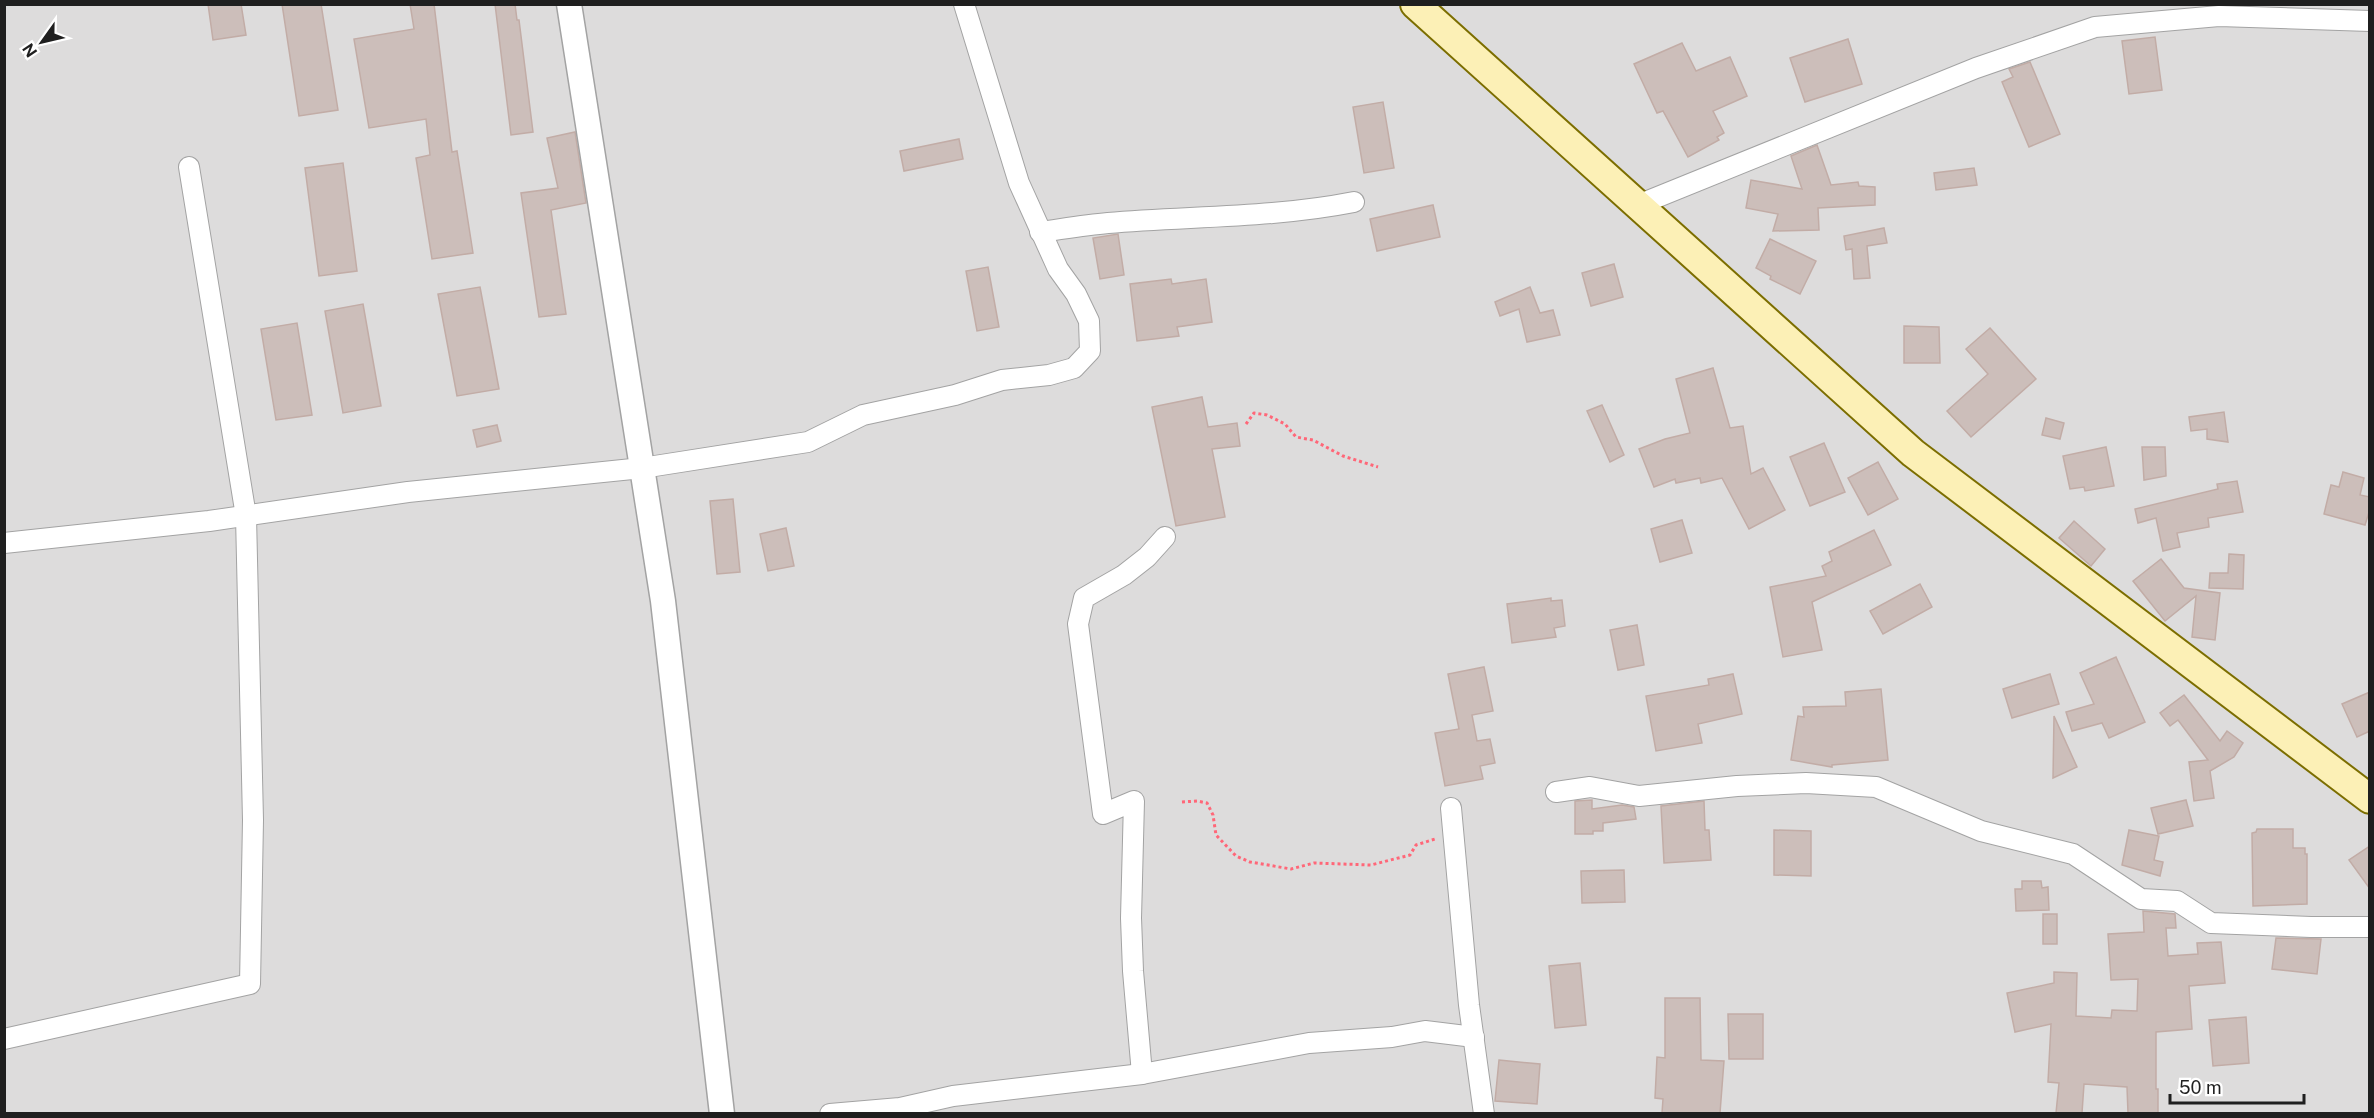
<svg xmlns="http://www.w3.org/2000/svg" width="2374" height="1118" viewBox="0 0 2374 1118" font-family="'Public Sans',sans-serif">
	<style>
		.residential { fill: #dddcdc }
		.building { fill: #ccbeba; stroke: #c2aca6; stroke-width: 1.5 }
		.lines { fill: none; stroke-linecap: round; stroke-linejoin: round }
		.minor-casing { stroke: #a3a3a3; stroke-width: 22 }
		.tertiary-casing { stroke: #a3a3a3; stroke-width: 27 }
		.secondary-casing { stroke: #7c6e00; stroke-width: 32 }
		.path { stroke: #ff6778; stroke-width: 3; stroke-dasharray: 3 3; stroke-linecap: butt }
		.minor { stroke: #fff; stroke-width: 20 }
		.tertiary { stroke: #fff; stroke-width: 24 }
		.secondary { stroke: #fcf0b6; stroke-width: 28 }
	</style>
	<rect width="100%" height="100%" fill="#f0eae4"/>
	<!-- residential -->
	<rect class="residential" x="5" y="5" width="2364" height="1108"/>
	<!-- building -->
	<g class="building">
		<polygon points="208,4 241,4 246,35 213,40"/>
		<polygon points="282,4 321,4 338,110 299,116"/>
		<polygon points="410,4 434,4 452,152 457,151 473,253 432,259 416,158 430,155 426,119 369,128 354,39 414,29"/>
		<polygon points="495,4 515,4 517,20 519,20 533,132 511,135"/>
		<polygon points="2155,37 2162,90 2129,94 2122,41"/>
		<polygon points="1848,39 1862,84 1805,102 1790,58"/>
		<polygon points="1682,43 1696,71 1730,57 1747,96 1713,111 1724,133 1717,137 1719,140 1688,157 1663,111 1657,113 1634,64"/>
		<polygon points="2030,62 2060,134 2029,147 2002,82 2013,77 2009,69"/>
		<polygon points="1383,102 1394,168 1364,173 1353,107"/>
		<polygon points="575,132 586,203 551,210 566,314 539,317 521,193 558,188 547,138"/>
		<polygon points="959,139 963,159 904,171 900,151"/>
		<polygon points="1817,145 1831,185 1858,182 1859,186 1875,187 1875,205 1818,208 1819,230 1773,231 1778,214 1746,208 1751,180 1802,189 1791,156"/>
		<polygon points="343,163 357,271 319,276 305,168"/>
		<polygon points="1974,168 1977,185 1936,190 1934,173"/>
		<polygon points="1433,205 1440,237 1377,251 1370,219"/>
		<polygon points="1884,228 1887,243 1867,246 1870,278 1854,279 1852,249 1846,250 1844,236"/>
		<polygon points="1118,234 1124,275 1100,279 1093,238"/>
		<polygon points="1770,239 1816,261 1800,294 1770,279 1771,276 1756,268"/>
		<polygon points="1614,264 1623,297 1591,306 1582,273"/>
		<polygon points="988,267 999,327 977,331 966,271"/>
		<polygon points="1171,279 1172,284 1206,279 1212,322 1177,327 1179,336 1137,341 1130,284"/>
		<polygon points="480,287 499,389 457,396 438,294"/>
		<polygon points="1530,287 1540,313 1553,310 1560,335 1527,342 1519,309 1500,316 1495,302"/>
		<polygon points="363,304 381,406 343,413 325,311"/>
		<polygon points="297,323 312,415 276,420 261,329"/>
		<polygon points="1904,326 1939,327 1940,363 1904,363"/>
		<polygon points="1990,328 2036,379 1971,437 1947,411 1988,374 1966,349"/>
		<polygon points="1713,368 1730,428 1743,426 1751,474 1763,468 1785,510 1749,529 1722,478 1701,483 1700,478 1676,483 1675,479 1654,487 1639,449 1665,439 1690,433 1676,379"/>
		<polygon points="1202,397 1208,427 1237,423 1240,446 1212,449 1225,517 1176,526 1152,407"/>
		<polygon points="1602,405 1624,455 1610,462 1587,411"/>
		<polygon points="2224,412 2228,442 2207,439 2207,429 2191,431 2189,417"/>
		<polygon points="2046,418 2064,423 2060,439 2042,435"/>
		<polygon points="497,425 501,441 477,447 473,430"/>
		<polygon points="1824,443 1845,492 1810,506 1790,457"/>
		<polygon points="2106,447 2114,486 2085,491 2084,487 2070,489 2063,456"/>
		<polygon points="2142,447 2165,447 2166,476 2144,480"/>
		<polygon points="1878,462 1898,499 1868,515 1848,478"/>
		<polygon points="2343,472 2364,478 2360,495 2370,497 2370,509 2365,525 2324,514 2331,485 2339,487"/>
		<polygon points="2237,481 2243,512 2208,518 2209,527 2177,533 2180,547 2163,551 2156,518 2138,523 2135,509 2218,489 2217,484"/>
		<polygon points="733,499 740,572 717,574 710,501"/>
		<polygon points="1682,520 1692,553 1660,562 1651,529"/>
		<polygon points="2074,521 2105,549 2091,566 2059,538"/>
		<polygon points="786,528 794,566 768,571 760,534"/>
		<polygon points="1874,530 1891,565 1812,602 1822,650 1783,657 1770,587 1826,576 1822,566 1832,561 1829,552"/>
		<polygon points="2229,554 2244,555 2243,589 2209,588 2210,573 2228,573"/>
		<polygon points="2161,559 2184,588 2220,593 2215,640 2192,637 2196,596 2165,621 2133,581"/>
		<polygon points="1920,584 1932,607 1883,634 1870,611"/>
		<polygon points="1551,598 1551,601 1562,600 1565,626 1554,628 1556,637 1512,643 1507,604"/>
		<polygon points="1637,625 1644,665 1618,670 1610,630"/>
		<polygon points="2116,657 2145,722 2109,738 2102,723 2072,731 2066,712 2094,704 2080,673"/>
		<polygon points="1484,667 1493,711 1472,715 1477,741 1490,739 1495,763 1480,766 1483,779 1445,786 1435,733 1459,729 1448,674"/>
		<polygon points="1733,674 1742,714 1698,724 1702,743 1656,751 1646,696 1709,685 1708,679"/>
		<polygon points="2050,674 2059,704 2012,718 2003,689"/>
		<polygon points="1881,689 1888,760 1832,765 1832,767 1791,760 1798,716 1804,717 1803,707 1846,706 1845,692"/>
		<polygon points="2370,692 2370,731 2357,737 2342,704"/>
		<polygon points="2184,695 2220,741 2227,731 2243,743 2234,757 2210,771 2214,798 2194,801 2189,762 2208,760 2178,720 2170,726 2160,713"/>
		<polygon points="2054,716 2077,767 2053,778"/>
		<polygon points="1592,800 1592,809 1622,805 1634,807 1636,819 1603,823 1603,831 1593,831 1593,834 1575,834 1575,801"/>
		<polygon points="2186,800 2193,826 2158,834 2151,808"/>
		<polygon points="1704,801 1705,830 1709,830 1711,860 1664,863 1661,806"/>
		<polygon points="2257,829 2293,829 2293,848 2305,848 2305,854 2307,854 2307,904 2253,906 2252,833 2256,832"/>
		<polygon points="1774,830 1811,831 1811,876 1774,875"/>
		<polygon points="2129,830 2159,836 2154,860 2163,862 2160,876 2122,865"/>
		<polygon points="2370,846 2370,889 2349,860"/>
		<polygon points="1624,870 1625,902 1582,903 1581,871"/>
		<polygon points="2022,881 2041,881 2042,888 2048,887 2049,910 2016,911 2015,889 2022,889"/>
		<polygon points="2143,911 2175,914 2176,928 2166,928 2168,956 2198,954 2197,943 2221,942 2225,983 2189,986 2192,1029 2156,1032 2156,1089 2158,1089 2158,1113 2128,1113 2127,1087 2084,1084 2082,1113 2056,1113 2059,1083 2048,1082 2051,1024 2015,1032 2007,993 2054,983 2054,972 2077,973 2076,1016 2111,1018 2112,1010 2137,1011 2138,979 2111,980 2108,934 2144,932"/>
		<rect x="2043" y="914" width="14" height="30"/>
		<polygon points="2276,938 2321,939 2317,974 2272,969"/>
		<polygon points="1580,963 1586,1025 1555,1028 1549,966"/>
		<polygon points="1665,998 1700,998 1701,1060 1724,1061 1720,1113 1662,1113 1663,1099 1655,1098 1657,1057 1665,1058"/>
		<polygon points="1728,1014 1763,1014 1763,1059 1729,1059"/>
		<polygon points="2246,1017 2249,1063 2213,1066 2209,1020"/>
		<polygon points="1499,1060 1540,1064 1537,1104 1495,1101"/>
	</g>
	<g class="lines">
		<defs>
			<g id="minor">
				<polyline points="1638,205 1976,68 2095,27 2219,16 2370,21"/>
				<path d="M1040,232C1062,229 1085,225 1108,223C1190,216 1273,218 1354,202"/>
				<polyline points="4,543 209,521 408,492 642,468 808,442 863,415 955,395 1002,380 1049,375 1074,368 1090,351 1089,321 1076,294 1058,269 1019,183 964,4"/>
				<polyline points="1556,792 1590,787 1639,796 1737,786 1806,783 1876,787 1981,831 2073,854 2141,899 2177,901 2211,923 2311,927 2370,927"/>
				<polyline points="1451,808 1469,1005 1484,1114"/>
				<polyline points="4,1039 250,984 253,820 246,516 189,167"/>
				<polyline points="1142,1074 1133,971 1131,918 1134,801 1103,814 1078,624 1084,598 1124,575 1147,557 1165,537"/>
				<polyline points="830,1114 900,1108 953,1096 1142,1074 1309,1043 1392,1037 1425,1031 1474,1037"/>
			</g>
			<polyline id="tertiary" points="569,4 663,601 722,1114"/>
			<polyline id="secondary" points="1415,4 1913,453 2370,799"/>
		</defs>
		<!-- minor casing -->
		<use href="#minor" class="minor-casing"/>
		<!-- tertiary casing -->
		<use href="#tertiary" class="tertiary-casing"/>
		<!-- secondary casing -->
		<use href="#secondary" class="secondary-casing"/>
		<!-- path -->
		<g class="path">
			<polyline points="1246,424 1254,413 1267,415 1285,424 1296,437 1313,440 1343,456 1378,467"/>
			<polyline points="1182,802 1197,801 1207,803 1213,815 1216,835 1236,856 1250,862 1291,869 1314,863 1371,865 1410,855 1416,845 1435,839"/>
		</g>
		<!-- minor -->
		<use href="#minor" class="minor"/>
		<!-- tertiary -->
		<use href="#tertiary" class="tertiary"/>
		<!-- secondary -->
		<use href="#secondary" class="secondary"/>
	</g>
	<!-- border -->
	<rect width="2374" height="1118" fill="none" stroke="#1f1f1f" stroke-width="12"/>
	<!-- north arrow -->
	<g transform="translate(42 42) rotate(236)" stroke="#ffffff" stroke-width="4.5" paint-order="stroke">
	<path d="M0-4.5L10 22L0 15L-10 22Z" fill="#1f1f1f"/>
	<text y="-9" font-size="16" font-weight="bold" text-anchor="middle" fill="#1f1f1f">N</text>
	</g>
	<!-- scale -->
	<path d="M2170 1094v9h134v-9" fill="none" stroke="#1f1f1f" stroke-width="3"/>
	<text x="2179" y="1094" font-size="18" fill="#1f1f1f" stroke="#ffffff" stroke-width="4.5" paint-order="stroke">50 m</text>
</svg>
